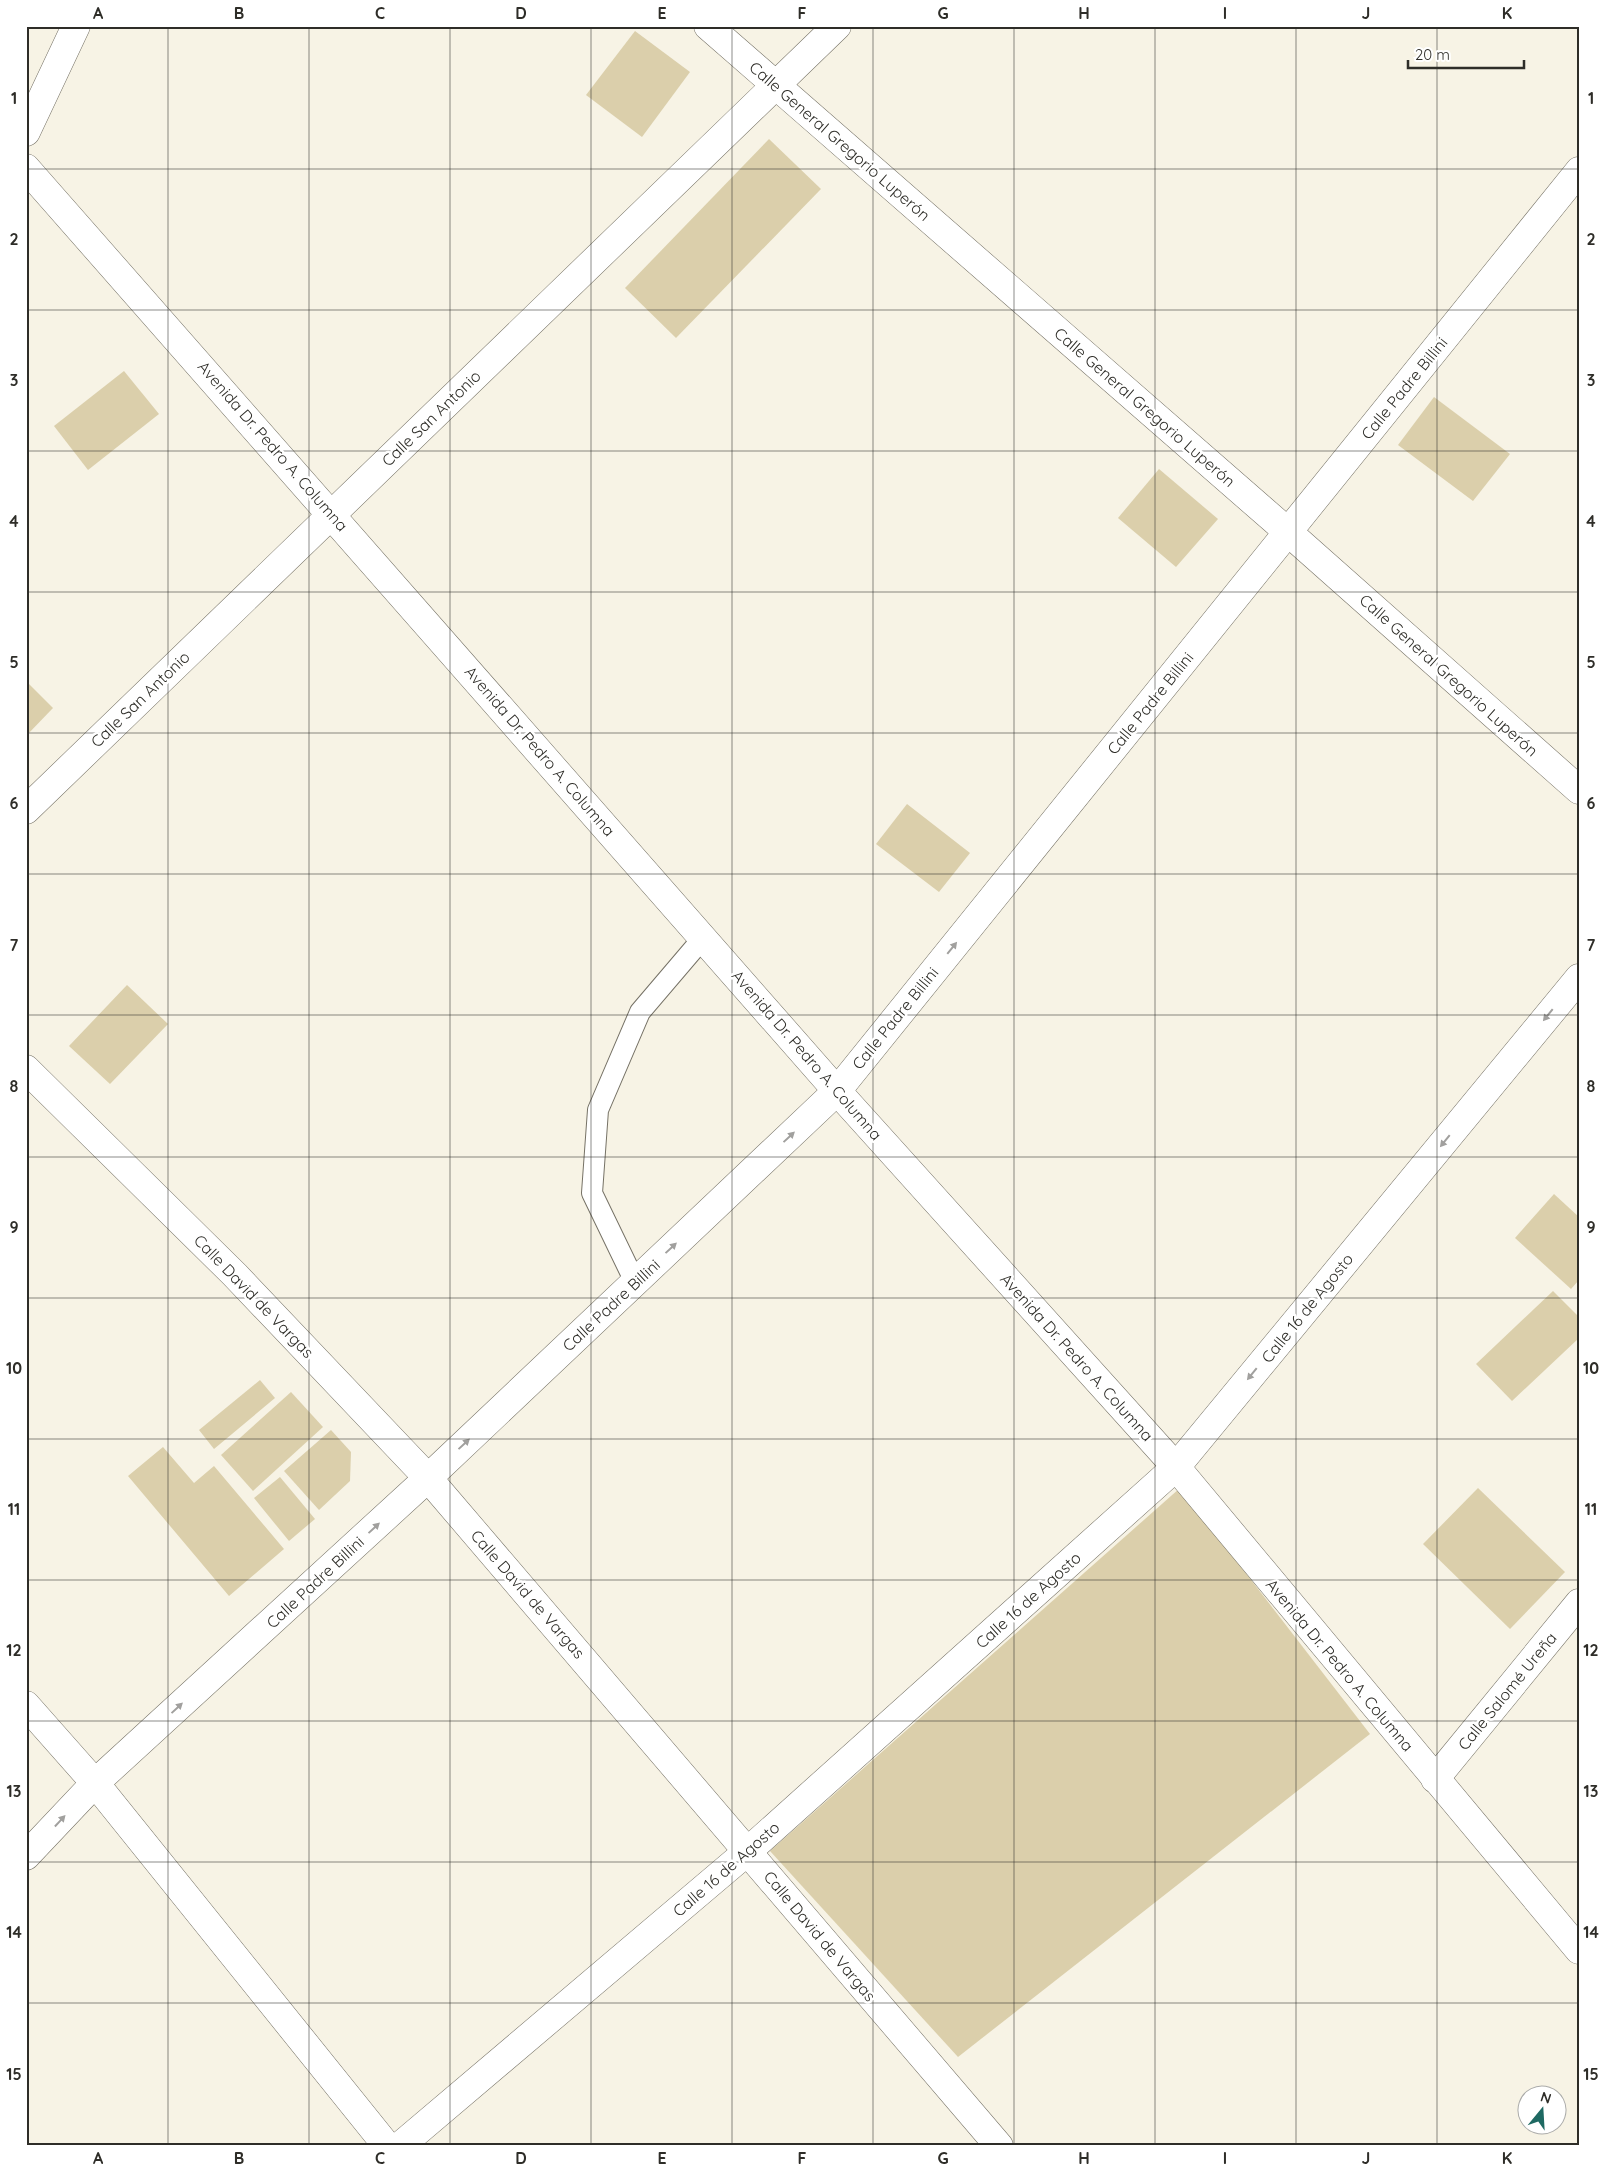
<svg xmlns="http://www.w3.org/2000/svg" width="1605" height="2172" viewBox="0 0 1605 2172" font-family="Quicksand,sans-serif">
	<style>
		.building { fill: #dbcfab }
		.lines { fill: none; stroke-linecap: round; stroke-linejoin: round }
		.lane-casing { stroke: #757165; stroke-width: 22 }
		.street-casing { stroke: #757165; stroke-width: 29 }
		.secondary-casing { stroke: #757165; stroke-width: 29 }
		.lane { stroke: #fff; stroke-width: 20 }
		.street { stroke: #fff; stroke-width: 28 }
		.secondary { stroke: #fff; stroke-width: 28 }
		.oneway { fill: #a1a09e }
		.grid { fill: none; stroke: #2e2d28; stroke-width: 1; stroke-opacity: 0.55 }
		.labels { text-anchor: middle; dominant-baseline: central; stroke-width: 5; stroke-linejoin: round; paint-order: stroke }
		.street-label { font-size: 16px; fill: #2e2d28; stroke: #fff }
		.neatline { fill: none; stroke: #2e2d28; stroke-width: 2 }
		.grid-label { font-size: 16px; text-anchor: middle; font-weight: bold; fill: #2e2d28 }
	</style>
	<rect width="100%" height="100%" fill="#f7f3e5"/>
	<!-- building -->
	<g class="building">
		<polygon points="635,31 690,72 642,137 586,95"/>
		<polygon points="769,139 821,189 676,338 625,288"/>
		<polygon points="124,371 159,414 88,470 54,426"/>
		<polygon points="1434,397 1510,454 1473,501 1398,445"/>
		<polygon points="1159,469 1218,519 1176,567 1118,518"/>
		<polygon points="26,681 53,708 26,736"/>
		<polygon points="907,804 970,853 939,892 876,844"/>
		<polygon points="127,985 168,1024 110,1084 69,1046"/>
		<polygon points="1554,1194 1579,1217 1579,1280 1571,1289 1515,1238"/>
		<polygon points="1553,1291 1579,1317 1579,1338 1512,1401 1476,1364"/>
		<polygon points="260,1380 275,1398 214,1449 199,1430"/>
		<polygon points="291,1392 323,1427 253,1491 221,1455"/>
		<polygon points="331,1430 351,1452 350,1481 319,1510 284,1471"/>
		<polygon points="163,1447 194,1483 214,1466 284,1549 229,1596 128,1476"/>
		<polygon points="280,1477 315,1519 289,1541 254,1498"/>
		<polygon points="1180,1488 1370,1734 958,2057 770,1851"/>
		<polygon points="1478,1488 1565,1572 1510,1629 1423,1544"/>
	</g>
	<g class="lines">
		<defs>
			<polyline id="lane" points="635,1282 592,1193 598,1110 640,1012 703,938"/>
			<g id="street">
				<polyline points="708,26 1288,532 1579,790"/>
				<polyline points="26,132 76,26"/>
				<polyline points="26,810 837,26"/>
				<polyline points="26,1069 235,1275 428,1478 999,2146"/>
				<polyline points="26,1705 95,1783 387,2146"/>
				<polyline points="1435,1779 1579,1603"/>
				<polyline points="26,1856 95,1783 428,1478 837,1091 1579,171"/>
				<polyline points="400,2146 748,1851 1176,1467"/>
			</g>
			<g id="secondary">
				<polyline points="26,168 837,1091 1176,1467 1579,1950"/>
				<polyline points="1176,1467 1579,978"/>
			</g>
		</defs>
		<!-- lane casing -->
		<use href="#lane" class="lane-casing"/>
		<!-- street casing -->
		<use href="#street" class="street-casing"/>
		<!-- secondary casing -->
		<use href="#secondary" class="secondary-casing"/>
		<!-- lane -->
		<use href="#lane" class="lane"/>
		<!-- street -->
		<use href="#street" class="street"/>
		<!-- secondary -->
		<use href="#secondary" class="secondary"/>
	</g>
	<!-- one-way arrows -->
	<defs><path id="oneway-solid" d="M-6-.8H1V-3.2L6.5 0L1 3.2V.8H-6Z" transform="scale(1.25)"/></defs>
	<g class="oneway">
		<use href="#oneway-solid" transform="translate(952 948) rotate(-51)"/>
		<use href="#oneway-solid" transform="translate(1548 1015) rotate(129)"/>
		<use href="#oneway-solid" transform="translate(789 1137) rotate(-43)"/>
		<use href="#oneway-solid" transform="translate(1445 1141) rotate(129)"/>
		<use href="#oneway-solid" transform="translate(671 1248) rotate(-43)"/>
		<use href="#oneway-solid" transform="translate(1252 1374) rotate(129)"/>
		<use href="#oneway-solid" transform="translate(464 1444) rotate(-43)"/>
		<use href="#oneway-solid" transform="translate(374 1528) rotate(-43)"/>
		<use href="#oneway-solid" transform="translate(177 1708) rotate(-43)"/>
		<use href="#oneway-solid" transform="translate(60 1821) rotate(-47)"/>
	</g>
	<!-- grid -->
	<path class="grid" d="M168,26V2146M309,26V2146M450,26V2146M591,26V2146M732,26V2146M873,26V2146M1014,26V2146M1155,26V2146M1296,26V2146M1437,26V2146M26,169H1579M26,310H1579M26,451H1579M26,592H1579M26,733H1579M26,874H1579M26,1015H1579M26,1157H1579M26,1298H1579M26,1439H1579M26,1580H1579M26,1721H1579M26,1862H1579M26,2003H1579"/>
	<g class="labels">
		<!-- street labels -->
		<g class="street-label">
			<text transform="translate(840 141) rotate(41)">Calle General Gregorio Luperón</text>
			<text transform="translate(1404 388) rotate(-51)">Calle Padre Billini</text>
			<text transform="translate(1145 407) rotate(41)">Calle General Gregorio Luperón</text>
			<text transform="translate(431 418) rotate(-44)">Calle San Antonio</text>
			<text transform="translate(273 446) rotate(49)">Avenida Dr. Pedro A. Columna</text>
			<text transform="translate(1449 675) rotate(42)">Calle General Gregorio Luperón</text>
			<text transform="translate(140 699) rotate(-44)">Calle San Antonio</text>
			<text transform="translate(1150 703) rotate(-51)">Calle Padre Billini</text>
			<text transform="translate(540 751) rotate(49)">Avenida Dr. Pedro A. Columna</text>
			<text transform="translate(895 1018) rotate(-51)">Calle Padre Billini</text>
			<text transform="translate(807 1055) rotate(49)">Avenida Dr. Pedro A. Columna</text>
			<text transform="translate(254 1296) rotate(46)">Calle David de Vargas</text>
			<text transform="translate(611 1305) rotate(-43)">Calle Padre Billini</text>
			<text transform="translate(1307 1308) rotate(-51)">Calle 16 de Agosto</text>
			<text transform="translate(1077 1357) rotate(48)">Avenida Dr. Pedro A. Columna</text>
			<text transform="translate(315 1582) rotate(-43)">Calle Padre Billini</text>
			<text transform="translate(528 1594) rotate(49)">Calle David de Vargas</text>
			<text transform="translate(1028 1600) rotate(-42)">Calle 16 de Agosto</text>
			<text transform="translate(1340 1665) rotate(50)">Avenida Dr. Pedro A. Columna</text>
			<text transform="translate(1507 1691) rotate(-51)">Calle Salomé Ureña</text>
			<text transform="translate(726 1869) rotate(-41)">Calle 16 de Agosto</text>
			<text transform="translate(820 1936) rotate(50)">Calle David de Vargas</text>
		</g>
	</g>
	<!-- border -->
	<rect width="1605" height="2172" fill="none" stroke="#ffffff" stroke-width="55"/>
	<!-- north arrow -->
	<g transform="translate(1542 2110) rotate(18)"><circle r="24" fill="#ffffff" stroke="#ababa9"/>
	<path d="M0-4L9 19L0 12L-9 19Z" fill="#1e6962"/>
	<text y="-8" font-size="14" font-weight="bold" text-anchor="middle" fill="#2e2d28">N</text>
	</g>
	<!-- scale -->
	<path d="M1408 60v8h116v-8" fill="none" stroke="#2e2d28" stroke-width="2.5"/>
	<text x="1415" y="60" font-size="15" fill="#2e2d28" stroke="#ffffff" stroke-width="4" paint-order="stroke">20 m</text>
	<rect x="28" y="28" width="1550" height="2116" class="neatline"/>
	<g class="grid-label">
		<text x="98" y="19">A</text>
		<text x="239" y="19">B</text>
		<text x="380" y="19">C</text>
		<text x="521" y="19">D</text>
		<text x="662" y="19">E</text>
		<text x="802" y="19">F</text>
		<text x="943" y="19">G</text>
		<text x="1084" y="19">H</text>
		<text x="1225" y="19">I</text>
		<text x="1366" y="19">J</text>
		<text x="1507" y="19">K</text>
		<text x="14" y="104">1</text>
		<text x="1591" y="104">1</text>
		<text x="14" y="245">2</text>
		<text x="1591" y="245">2</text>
		<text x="14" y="386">3</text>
		<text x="1591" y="386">3</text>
		<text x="14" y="527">4</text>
		<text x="1591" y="527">4</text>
		<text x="14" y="668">5</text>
		<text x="1591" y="668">5</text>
		<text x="14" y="809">6</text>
		<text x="1591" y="809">6</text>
		<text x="14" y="951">7</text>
		<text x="1591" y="951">7</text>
		<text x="14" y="1092">8</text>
		<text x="1591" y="1092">8</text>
		<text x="14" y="1233">9</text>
		<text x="1591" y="1233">9</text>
		<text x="14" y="1374">10</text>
		<text x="1591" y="1374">10</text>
		<text x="14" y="1515">11</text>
		<text x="1591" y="1515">11</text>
		<text x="14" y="1656">12</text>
		<text x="1591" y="1656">12</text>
		<text x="14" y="1797">13</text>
		<text x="1591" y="1797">13</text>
		<text x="14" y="1938">14</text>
		<text x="1591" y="1938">14</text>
		<text x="14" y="2080">15</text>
		<text x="1591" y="2080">15</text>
		<text x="98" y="2164">A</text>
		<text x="239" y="2164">B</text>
		<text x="380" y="2164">C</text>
		<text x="521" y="2164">D</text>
		<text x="662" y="2164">E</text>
		<text x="802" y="2164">F</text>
		<text x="943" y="2164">G</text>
		<text x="1084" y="2164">H</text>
		<text x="1225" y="2164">I</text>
		<text x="1366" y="2164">J</text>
		<text x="1507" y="2164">K</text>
	</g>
</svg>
